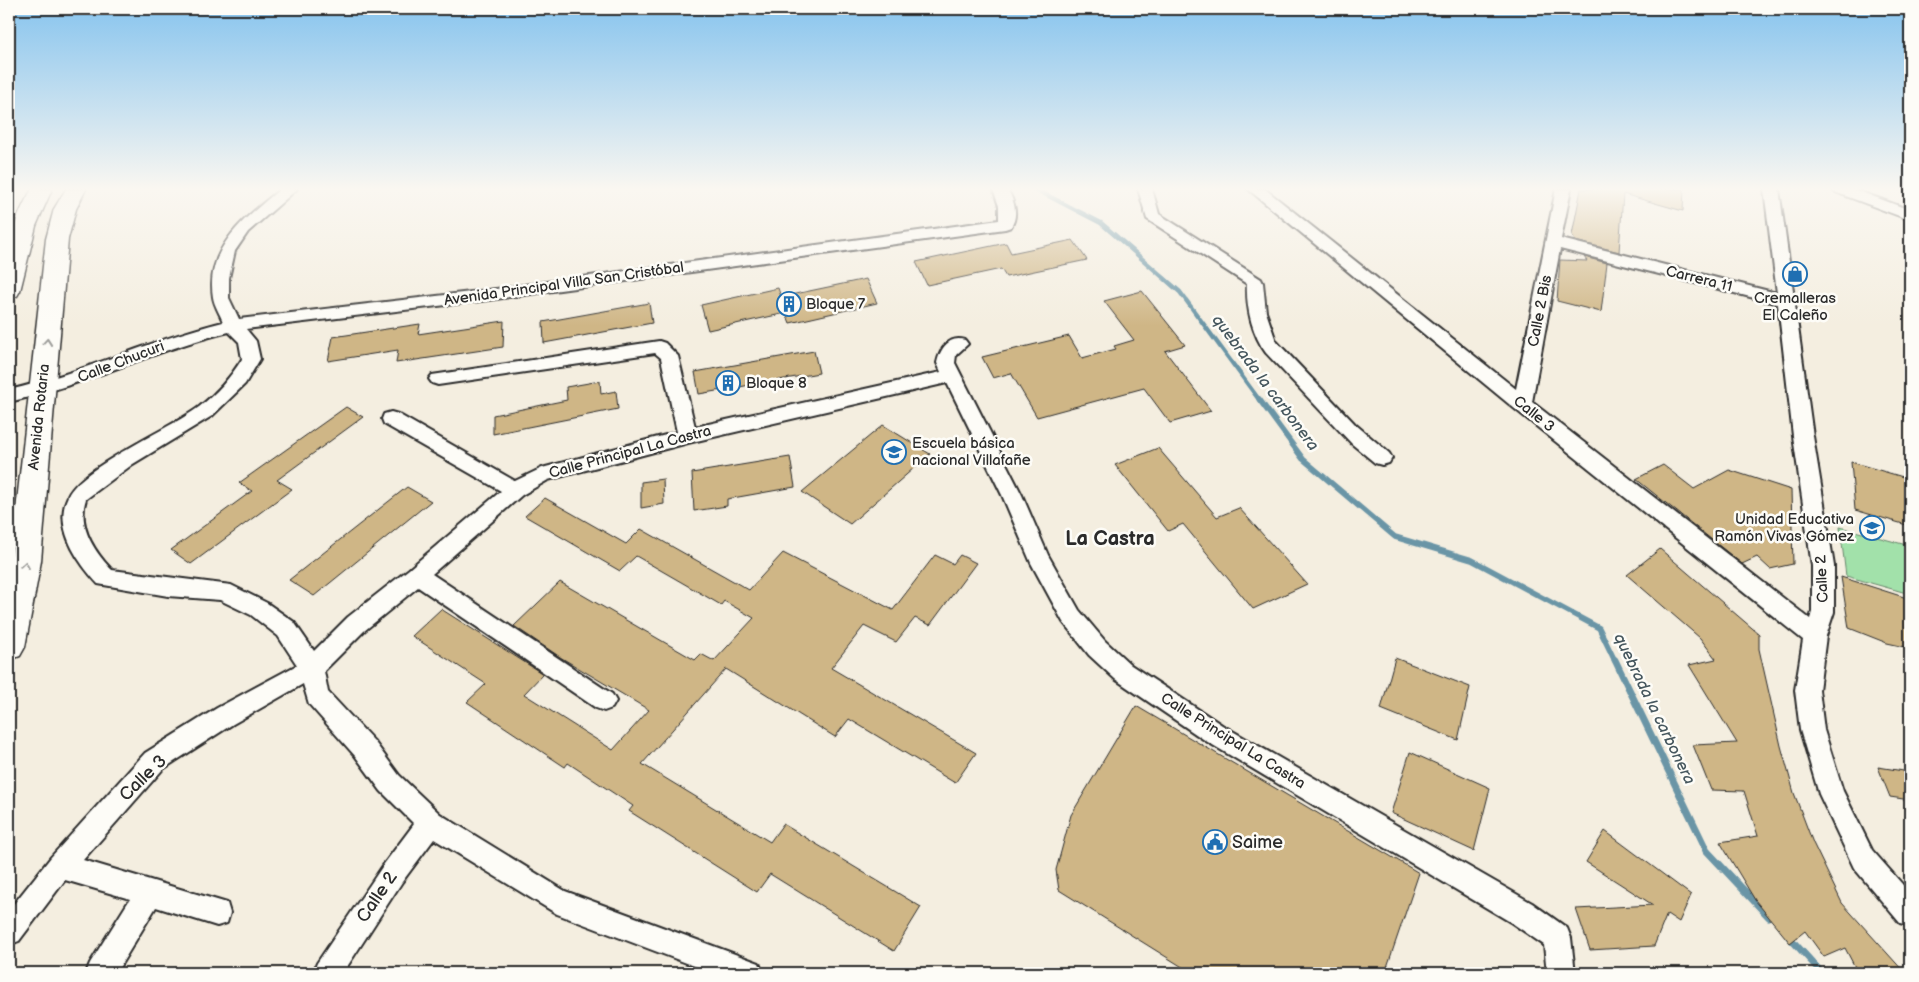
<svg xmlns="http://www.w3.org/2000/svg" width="1919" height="982" viewBox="0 0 1919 982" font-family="'Balsamiq Sans',sans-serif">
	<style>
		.green { fill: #a2e1aa; stroke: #66866a }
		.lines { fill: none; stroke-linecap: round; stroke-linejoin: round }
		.stream-far2 { stroke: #6b95a6; stroke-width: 4.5 }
		.stream-far1 { stroke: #6b95a6; stroke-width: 5.5 }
		.stream { stroke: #6b95a6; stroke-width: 7 }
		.building { fill: #cfb686; stroke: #2b2b2b }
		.minor-casing { stroke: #2b2b2b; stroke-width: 4 }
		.secondary-casing { stroke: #2b2b2b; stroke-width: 3 }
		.minor { fill: #fdfcf7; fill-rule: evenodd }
		.secondary { fill: #fdfcf7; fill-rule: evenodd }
		.oneway { stroke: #9e9e9b }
		.labels { text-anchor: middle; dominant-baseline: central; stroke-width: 5; stroke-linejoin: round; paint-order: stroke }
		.street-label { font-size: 15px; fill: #2b2b2b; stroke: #fdfcf7 }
		.poi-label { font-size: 15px; fill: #2b2b2b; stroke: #fdfcf7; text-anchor: start }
		.water-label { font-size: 16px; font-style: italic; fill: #46575e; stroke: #fdfcf7 }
		.near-street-label { font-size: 18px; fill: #2b2b2b; stroke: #fdfcf7 }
		.near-poi-label { font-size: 18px; fill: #2b2b2b; stroke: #fdfcf7; text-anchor: start }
		.district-label { font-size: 20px; font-weight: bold; fill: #2b2b2b; stroke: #fdfcf7 }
	</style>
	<rect width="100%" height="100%" fill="#f4eee0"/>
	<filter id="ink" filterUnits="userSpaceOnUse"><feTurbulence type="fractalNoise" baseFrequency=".02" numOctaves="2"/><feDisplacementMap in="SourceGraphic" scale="10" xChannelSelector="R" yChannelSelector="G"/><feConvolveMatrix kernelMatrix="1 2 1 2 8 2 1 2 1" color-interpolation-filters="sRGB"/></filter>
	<g filter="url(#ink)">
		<!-- green -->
		<polygon class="green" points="1840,527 1910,546 1910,594 1846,576"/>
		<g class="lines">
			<!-- stream-far2 -->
			<polyline class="stream-far2" points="1035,189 1101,223 1180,292 1260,401"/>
			<!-- stream-far1 -->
			<polyline class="stream-far1" points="1259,399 1303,459 1395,537 1472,560 1599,628 1615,661"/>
			<!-- stream -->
			<g class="stream">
				<polyline points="1615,660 1707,851 1769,917"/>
				<polyline points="1788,936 1822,973"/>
			</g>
		</g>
		<!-- building -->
		<g class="building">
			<polygon points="1581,189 1684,189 1683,211 1623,194 1619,252 1575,241 1572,235"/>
			<polygon points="1073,240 1087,260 1006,277 1001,269 927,285 916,262 1006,243 1011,253"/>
			<polygon points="1584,257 1607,263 1601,312 1557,301 1560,260 1587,261"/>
			<polygon points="866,279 877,303 790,323 786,313 708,330 701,305 778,288 781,297"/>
			<polygon points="1142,291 1185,345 1165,351 1211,411 1170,423 1144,388 1037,417 1011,373 993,378 982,357 1069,336 1082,358 1116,349 1114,346 1134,340 1104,301"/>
			<polygon points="649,303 652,323 544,343 543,322"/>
			<polygon points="504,321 503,347 396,363 398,350 328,361 333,337 420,324 418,334"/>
			<polygon points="814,351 819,373 699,394 695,372"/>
			<polygon points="600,381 601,394 616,391 618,409 493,434 493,415 567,400 566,387"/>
			<polygon points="346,407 363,417 277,480 292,489 191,564 171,550 252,491 239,483"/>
			<polygon points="883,425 930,454 850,524 802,492"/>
			<polygon points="1158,448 1217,517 1239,508 1307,584 1253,609 1183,524 1168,531 1115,465"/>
			<polygon points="790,457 795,487 727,499 727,506 694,511 692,473"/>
			<polygon points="1851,462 1910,479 1910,526 1855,510"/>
			<polygon points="1663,465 1694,489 1729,470 1791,490 1793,564 1770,569 1757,557 1742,564 1636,479"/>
			<polygon points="663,479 664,504 641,508 641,482"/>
			<polygon points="407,487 431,501 314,596 289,580"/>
			<polygon points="545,498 626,544 641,529 749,590 783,553 893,610 935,555 953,564 960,555 976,563 930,625 915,618 896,642 864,626 831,668 976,753 955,783 849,719 835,737 726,669 642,764 770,842 783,824 921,907 894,951 770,874 757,892 629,811 633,806 568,763 565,767 467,702 486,684 412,636 441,609 543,674 524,694 613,750 649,710 560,657 514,626 560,582 695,660 701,654 714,661 754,618 724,601 721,605 636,556 620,571 525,516"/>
			<polygon points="1660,549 1759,634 1759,649 1781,746 1794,793 1813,843 1842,903 1905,973 1858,973 1845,948 1824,957 1805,931 1790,943 1755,900 1720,842 1758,836 1744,791 1711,790 1693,745 1737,743 1689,665 1716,659 1700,638 1627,575"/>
			<polygon points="1841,577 1910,599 1910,648 1887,643 1849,628"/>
			<polygon points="1395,658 1470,687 1458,740 1381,709"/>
			<polygon points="1136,706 1419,873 1385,973 1192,973 1059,890 1056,870 1071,815"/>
			<polygon points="1410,752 1490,788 1474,851 1391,813"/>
			<polygon points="1878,767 1910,772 1910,800 1890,797"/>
			<polygon points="1605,831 1691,895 1679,922 1667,914 1654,946 1590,950 1576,909 1653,905 1586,862"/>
		</g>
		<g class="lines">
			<defs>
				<g id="minor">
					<path d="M280,189H297L248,232L235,251L229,278V298L239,319L488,290L999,220V206L993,189H1007C1014,200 1019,215 1011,227L1005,229L488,300L246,329L256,341L260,359L245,384L212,416L133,464L86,499C77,526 94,551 112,570L231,585L267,603L294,622L314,651L348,617L409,569L501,491L384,424L382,419L384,414L391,412L398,414L515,481L542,468L677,432L661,358L655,353L438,385L432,383L429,379L432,375L659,341L665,343L678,356L695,427L941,372L937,363C940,349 949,335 965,340L968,344L956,355L955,363L1022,495L1048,555L1079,610L1105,641L1131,665L1222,725L1532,903L1567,928L1571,938L1575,973H1547L1544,945L1512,923L1206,741L1115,679L1089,655L1063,622L1031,563L1002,495L947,383L688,443L548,480L522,495L432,574L612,694L616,701L612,708L604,711L596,708L418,587L364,631L324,671L328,692L374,741L399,775L440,814L565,891L759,963L763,973H713L557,914L434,839L402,882L343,973H313L317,963L384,864L414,824L381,791L356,757L309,704L303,684L233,724L163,769L83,860L227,903L230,913L227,923L217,926L156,907L116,973H86L90,963L130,899L65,880L19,941L9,945V910L51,857L145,753L217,708L297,665L278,636L251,615L220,600L168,596L98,584C78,562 53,527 68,496C81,467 170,429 199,407C217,393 230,378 242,359L239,342L229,332C154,350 85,385 9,402V390C82,373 150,340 223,322C220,314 214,305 213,297C205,247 247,217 280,189Z"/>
					<path d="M1138,189H1152L1159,214L1261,279L1263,283L1266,312L1276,341L1355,424L1389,453L1392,458L1389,463L1382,465L1375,463L1352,444L1266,353C1252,334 1246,308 1247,284L1147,219Z"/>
					<path d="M1248,189H1265L1516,389L1556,189H1571L1561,239L1777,293L1764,189H1779L1813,436L1834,566V612L1826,636L1819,690L1824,730L1843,791L1872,850L1910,893V926L1900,923L1854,868L1819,794L1800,730L1795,690L1803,640L1515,409ZM1560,249L1778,304L1793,436L1812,566V612L1810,619L1532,402Z"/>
					<polygon points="1832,189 1853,189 1910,210 1910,220 1835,192"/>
				</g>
				<g id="secondary">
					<path d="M32,189H52L36,226L20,291L17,296L9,298C6,255 9,227 32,189Z"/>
					<polygon points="66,189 86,189 76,209 68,239 41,561 25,647 20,656 9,660 9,574 46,239 54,209"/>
				</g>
			</defs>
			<!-- minor casing -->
			<use href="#minor" class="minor-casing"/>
			<!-- secondary casing -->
			<use href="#secondary" class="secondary-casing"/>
			<!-- minor -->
			<use href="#minor" class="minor"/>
			<!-- secondary -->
			<use href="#secondary" class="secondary"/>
		</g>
		<!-- one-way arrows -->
		<defs><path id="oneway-chevron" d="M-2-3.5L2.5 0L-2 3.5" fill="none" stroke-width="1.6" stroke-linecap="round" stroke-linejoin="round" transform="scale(1.25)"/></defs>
		<g class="oneway">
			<use href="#oneway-chevron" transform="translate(47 342) rotate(-85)"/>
			<use href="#oneway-chevron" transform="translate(25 565) rotate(-81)"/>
		</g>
	</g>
	<!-- sky -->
	<linearGradient id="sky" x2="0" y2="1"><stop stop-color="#87c4ee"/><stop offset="0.58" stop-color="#faf7f1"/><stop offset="1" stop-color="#faf7f1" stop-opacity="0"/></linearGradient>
	<rect width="1919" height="326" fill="url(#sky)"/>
	<!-- icons -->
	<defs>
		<symbol id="shop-ring" viewBox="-11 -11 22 22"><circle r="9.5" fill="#fdfcf7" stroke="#1f6fb2" stroke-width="1.5"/><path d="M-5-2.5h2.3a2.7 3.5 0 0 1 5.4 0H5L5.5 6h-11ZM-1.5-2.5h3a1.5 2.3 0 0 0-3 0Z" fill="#1f6fb2"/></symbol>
		<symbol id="building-ring" viewBox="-11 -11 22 22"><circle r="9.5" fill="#fdfcf7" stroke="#1f6fb2" stroke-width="1.5"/><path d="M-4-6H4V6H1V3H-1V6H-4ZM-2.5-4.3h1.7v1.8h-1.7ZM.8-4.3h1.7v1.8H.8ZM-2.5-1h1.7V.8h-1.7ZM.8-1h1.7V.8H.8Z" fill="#1f6fb2"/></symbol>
		<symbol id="school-ring" viewBox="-11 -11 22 22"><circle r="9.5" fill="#fdfcf7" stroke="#1f6fb2" stroke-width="1.5"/><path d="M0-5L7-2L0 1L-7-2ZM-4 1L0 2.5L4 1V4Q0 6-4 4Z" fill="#1f6fb2"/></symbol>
		<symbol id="civic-ring" viewBox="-11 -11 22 22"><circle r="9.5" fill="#fdfcf7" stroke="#1f6fb2" stroke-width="1.5"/><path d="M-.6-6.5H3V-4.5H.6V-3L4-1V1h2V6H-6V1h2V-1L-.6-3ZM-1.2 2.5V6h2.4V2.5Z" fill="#1f6fb2"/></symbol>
	</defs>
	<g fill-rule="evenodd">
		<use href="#shop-ring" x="1781" y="260" width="28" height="28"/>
		<use href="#building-ring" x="775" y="290" width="28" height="28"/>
		<use href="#building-ring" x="714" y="369" width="28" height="28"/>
		<use href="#school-ring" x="880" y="438" width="28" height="28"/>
		<use href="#school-ring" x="1858" y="514" width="28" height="28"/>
		<use href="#civic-ring" x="1201" y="828" width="28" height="28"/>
	</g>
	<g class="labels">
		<!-- street labels -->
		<g class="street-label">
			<text transform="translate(1699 279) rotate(14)">Carrera 11</text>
			<text transform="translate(564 284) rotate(-8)">Avenida Principal Villa San Cristóbal</text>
			<text transform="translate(1540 311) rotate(-79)">Calle 2 Bis</text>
			<text transform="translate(121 362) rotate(-21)">Calle Chucuri</text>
			<text transform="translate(1534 414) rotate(39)">Calle 3</text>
			<text transform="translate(39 417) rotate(-84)">Avenida Rotaria</text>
			<text transform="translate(630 452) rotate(-15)">Calle Principal La Castra</text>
			<text transform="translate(1822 579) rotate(-93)">Calle 2</text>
			<text transform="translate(1233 741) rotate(32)">Calle Principal La Castra</text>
		</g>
		<!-- poi labels -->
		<g class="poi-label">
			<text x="1795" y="298" text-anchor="middle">Cremalleras<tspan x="1795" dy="17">El Caleño</tspan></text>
			<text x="806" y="304">Bloque 7</text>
			<text x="746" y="383">Bloque 8</text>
			<text x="912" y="443">Escuela básica<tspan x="912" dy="17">nacional Villafañe</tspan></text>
			<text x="1854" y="519" text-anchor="end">Unidad Educativa<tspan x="1854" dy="17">Ramón Vivas Gómez</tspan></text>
		</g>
		<!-- water labels -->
		<g class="water-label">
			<text transform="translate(1265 383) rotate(53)">quebrada la carbonera</text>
			<text transform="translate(1654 709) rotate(64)">quebrada la carbonera</text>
		</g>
		<!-- near-street labels -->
		<g class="near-street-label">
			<text transform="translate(143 778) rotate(-44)">Calle 3</text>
			<text transform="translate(377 897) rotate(-56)">Calle 2</text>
		</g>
		<!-- near-poi labels -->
		<g class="near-poi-label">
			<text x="1232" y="842">Saime</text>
		</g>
		<!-- district labels -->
		<g class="district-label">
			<text x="1110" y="539">La Castra</text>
		</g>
	</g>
	<!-- margin -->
	<rect width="1919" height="982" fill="none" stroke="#fdfcf7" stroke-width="30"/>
	<rect x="15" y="15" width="1889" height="952" fill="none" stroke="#2b2b2b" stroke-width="2" filter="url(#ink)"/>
</svg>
